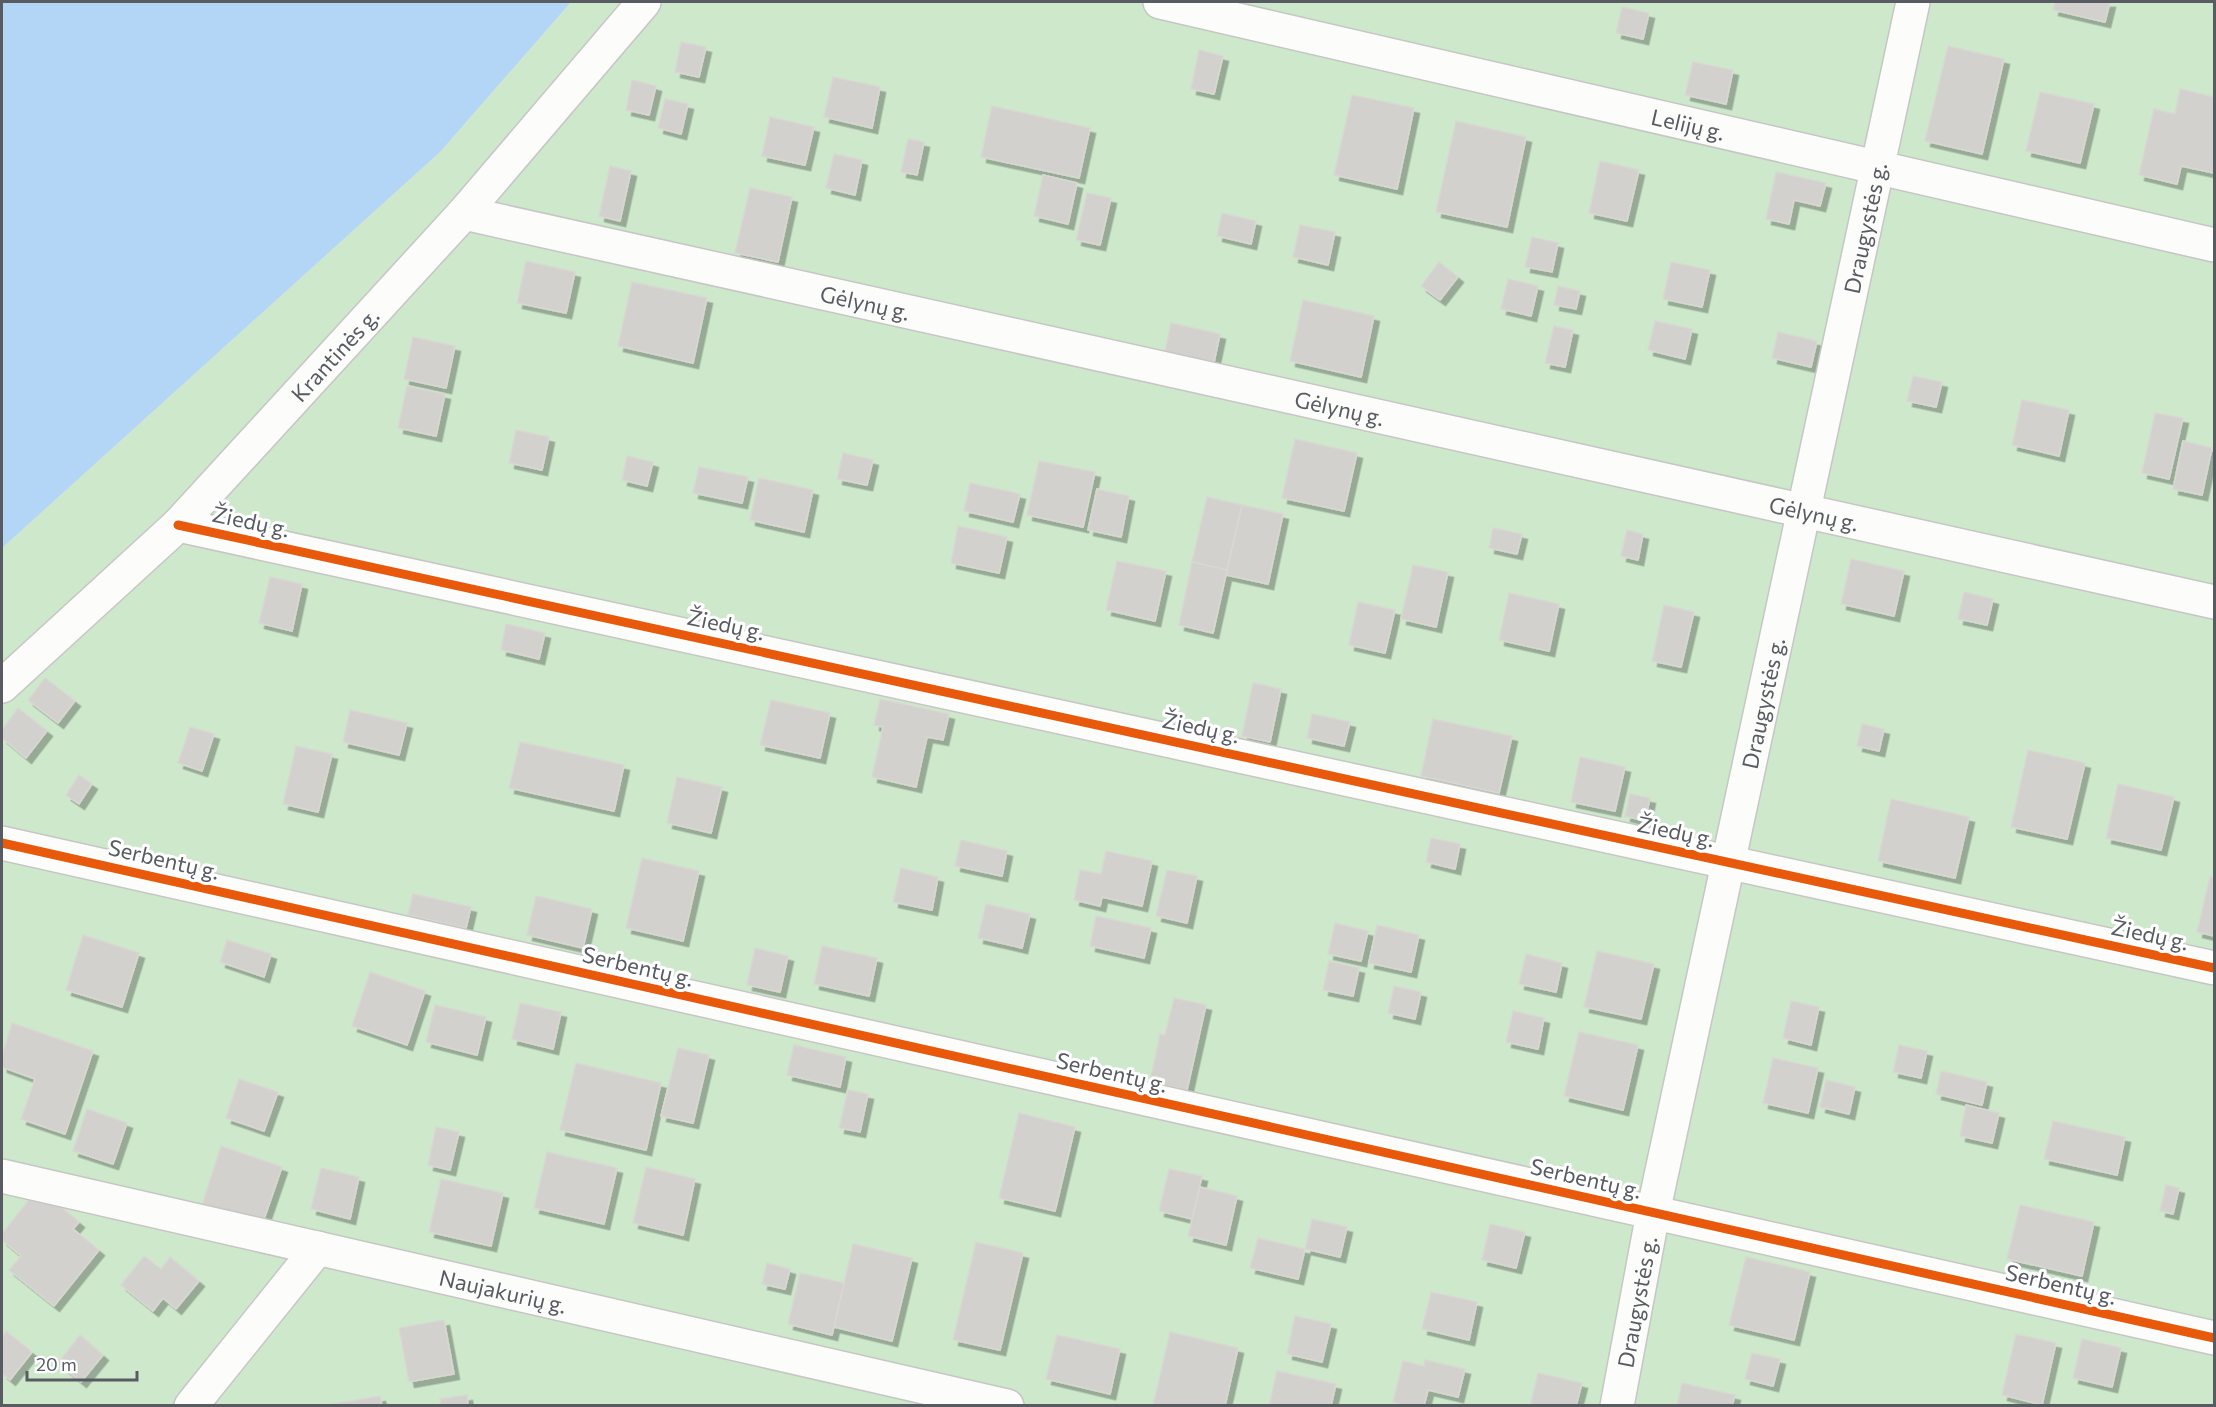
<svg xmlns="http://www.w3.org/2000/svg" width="2216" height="1407" viewBox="0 0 2216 1407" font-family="Commissioner,sans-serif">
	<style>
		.green { fill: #cee8cc }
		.water { fill: #b3d6f6 }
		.building { fill: #d2d1cd; stroke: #d9d7d1; stroke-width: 1.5; filter: url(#shadow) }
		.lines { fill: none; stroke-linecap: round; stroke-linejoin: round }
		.street-casing { stroke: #c6c6c5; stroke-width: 36 }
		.street { stroke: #fcfcfb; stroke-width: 33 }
		.cycleway-casing { stroke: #fff; stroke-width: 13 }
		.cycleway { stroke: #e8590c; stroke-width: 9 }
		.labels { text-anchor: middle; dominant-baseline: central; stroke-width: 6; stroke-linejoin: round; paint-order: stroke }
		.street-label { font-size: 22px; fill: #585b62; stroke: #fff }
	</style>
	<defs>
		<filter id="shadow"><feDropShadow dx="5.5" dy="5.5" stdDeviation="0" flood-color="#0004"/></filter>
	</defs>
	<rect width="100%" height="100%" fill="#eae8e2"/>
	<!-- green -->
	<polygon class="green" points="571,2 2214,2 2214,1405 2,1405 2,548 440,152"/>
	<!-- water -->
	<polygon class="water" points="2,2 571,2 440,152 2,548"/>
	<!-- building -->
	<g class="building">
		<polygon points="2055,2 2110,2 2105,22 2053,10"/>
		<polygon points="1622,7 1649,13 1643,39 1616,33"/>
		<polygon points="681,42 706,47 699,77 675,72"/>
		<polygon points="1948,46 2004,59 1982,154 1925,141"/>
		<polygon points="1199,50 1223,56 1214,94 1191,89"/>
		<polygon points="1693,62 1733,70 1726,104 1685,95"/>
		<polygon points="833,77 880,87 872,128 824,117"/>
		<polygon points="632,80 656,86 649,115 626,110"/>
		<polygon points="2180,89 2214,97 2214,173 2181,166 2177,184 2139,175 2154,109 2175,114"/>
		<polygon points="2040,92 2094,104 2080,163 2026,151"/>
		<polygon points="1352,95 1414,108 1397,189 1334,175"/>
		<polygon points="665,99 688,104 681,134 658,128"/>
		<polygon points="992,106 1090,128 1079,178 981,157"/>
		<polygon points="770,117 814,127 805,165 762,156"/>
		<polygon points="1456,121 1526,137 1507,227 1436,212"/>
		<polygon points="908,139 924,142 917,175 901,172"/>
		<polygon points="834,154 862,160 855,195 826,188"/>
		<polygon points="1600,161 1639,170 1627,221 1589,213"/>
		<polygon points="610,166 631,171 620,221 599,216"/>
		<polygon points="1776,172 1826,183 1820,206 1794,200 1789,224 1766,219"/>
		<polygon points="1043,175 1077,183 1068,224 1034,216"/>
		<polygon points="750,188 792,197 778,262 735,253"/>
		<polygon points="1087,193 1111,198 1100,245 1076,240"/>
		<polygon points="1222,213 1256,221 1251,244 1217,236"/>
		<polygon points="1300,225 1335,232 1328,265 1293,257"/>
		<polygon points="1532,237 1558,243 1552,272 1525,267"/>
		<polygon points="526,261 575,272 566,313 517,303"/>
		<polygon points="1439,262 1458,277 1440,300 1421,286"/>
		<polygon points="1671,262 1710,270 1702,307 1663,299"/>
		<polygon points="1508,279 1538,286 1531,316 1501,309"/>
		<polygon points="632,282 707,298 693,363 618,346"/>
		<polygon points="1558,286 1580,291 1576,309 1554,305"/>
		<polygon points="1303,300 1374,316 1361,377 1290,361"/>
		<polygon points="1655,321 1692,329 1685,359 1648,350"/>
		<polygon points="1171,323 1220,334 1213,367 1164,356"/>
		<polygon points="1554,326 1573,330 1565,367 1545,363"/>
		<polygon points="1778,332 1817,341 1811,367 1772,358"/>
		<polygon points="413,337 455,346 446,388 404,379"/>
		<polygon points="1913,376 1942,382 1936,407 1907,401"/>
		<polygon points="407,386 445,394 436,436 398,428"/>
		<polygon points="2022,400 2069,410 2059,456 2012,445"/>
		<polygon points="2155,413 2183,418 2169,479 2142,473"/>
		<polygon points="516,430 549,437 542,470 509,463"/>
		<polygon points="1295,439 1357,453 1344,511 1282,498"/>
		<polygon points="2183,441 2212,448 2202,495 2173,489"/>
		<polygon points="843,453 873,460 867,485 837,479"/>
		<polygon points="627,456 653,462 647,486 622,480"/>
		<polygon points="1039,461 1095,472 1083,527 1027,515"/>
		<polygon points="699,467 748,477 742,503 693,493"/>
		<polygon points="759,478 813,490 804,532 750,520"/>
		<polygon points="970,483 1020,494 1013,522 964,511"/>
		<polygon points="1097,489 1129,496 1121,537 1088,530"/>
		<polygon points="1207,497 1242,505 1227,570 1192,562"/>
		<polygon points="1242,505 1283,514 1268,584 1226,575"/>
		<polygon points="958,526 1007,537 999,573 951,563"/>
		<polygon points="1493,528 1522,534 1517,554 1489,548"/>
		<polygon points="1627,530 1643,534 1638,560 1621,556"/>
		<polygon points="1851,559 1904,571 1894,616 1841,604"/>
		<polygon points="1117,561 1166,571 1155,621 1106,610"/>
		<polygon points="1192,562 1227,570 1213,633 1179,625"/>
		<polygon points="1413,565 1448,572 1436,627 1401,619"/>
		<polygon points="270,577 302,584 292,631 259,623"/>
		<polygon points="1964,592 1993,599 1987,625 1958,619"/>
		<polygon points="1509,593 1559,604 1549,651 1499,640"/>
		<polygon points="1358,602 1395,610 1385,653 1349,645"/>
		<polygon points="1664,605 1694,612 1681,667 1652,661"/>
		<polygon points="506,624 545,633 539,659 501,650"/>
		<polygon points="45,678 75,701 58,723 28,700"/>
		<polygon points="1253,683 1281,689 1270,742 1242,736"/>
		<polygon points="880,699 949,714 943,740 927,737 916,787 872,777 883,727 874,725"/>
		<polygon points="771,700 830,713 820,758 760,745"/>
		<polygon points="18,708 47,731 26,758 2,738 2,730"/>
		<polygon points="350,710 407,723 399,755 343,742"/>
		<polygon points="1312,714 1350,722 1344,746 1307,738"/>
		<polygon points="1433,719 1512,736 1499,793 1421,776"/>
		<polygon points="1862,724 1884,729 1879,751 1857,746"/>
		<polygon points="190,727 214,734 202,771 178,763"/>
		<polygon points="520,742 624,765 614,811 509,788"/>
		<polygon points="296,746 332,754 318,812 283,804"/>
		<polygon points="2028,750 2085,763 2067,839 2011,827"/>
		<polygon points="1580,757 1625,767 1615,811 1571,802"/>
		<polygon points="79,775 92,784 79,804 66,795"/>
		<polygon points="677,777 722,787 711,833 667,823"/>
		<polygon points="2118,784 2174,797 2161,850 2106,838"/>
		<polygon points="1630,794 1650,798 1645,821 1625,816"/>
		<polygon points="1891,799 1969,817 1955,878 1878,861"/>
		<polygon points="1431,838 1460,844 1455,869 1426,862"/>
		<polygon points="961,840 1007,851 1002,876 955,866"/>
		<polygon points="1106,851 1152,861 1142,906 1102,897 1100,906 1074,900 1080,870 1101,874"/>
		<polygon points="642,858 699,871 683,941 626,928"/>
		<polygon points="901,868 938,877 932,910 893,902"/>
		<polygon points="1167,870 1197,876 1187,923 1156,916"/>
		<polygon points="2210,877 2214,878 2214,936 2197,932"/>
		<polygon points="413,894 471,907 466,928 408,915"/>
		<polygon points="536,896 592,909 583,948 527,935"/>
		<polygon points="986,904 1030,914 1022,948 978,938"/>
		<polygon points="1096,916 1151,928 1144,958 1090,946"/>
		<polygon points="1335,923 1368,931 1361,961 1328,954"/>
		<polygon points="1377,925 1419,935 1411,972 1369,963"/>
		<polygon points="83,935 139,953 122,1007 66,990"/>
		<polygon points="227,940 271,954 264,977 220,962"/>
		<polygon points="822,946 877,958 869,996 814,984"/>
		<polygon points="755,948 788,956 780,992 747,985"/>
		<polygon points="1597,951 1654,964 1641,1019 1584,1007"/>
		<polygon points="1526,954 1562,963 1556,992 1519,984"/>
		<polygon points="1329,961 1359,968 1353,996 1323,990"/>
		<polygon points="370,972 425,991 407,1045 352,1026"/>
		<polygon points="1394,986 1421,992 1415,1019 1388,1013"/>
		<polygon points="1174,998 1206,1005 1187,1090 1150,1082 1160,1034 1165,1035"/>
		<polygon points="1791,1001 1819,1007 1811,1045 1783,1038"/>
		<polygon points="520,1003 561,1012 553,1049 512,1039"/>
		<polygon points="435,1005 486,1017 477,1055 426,1042"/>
		<polygon points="1513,1011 1544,1018 1538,1049 1506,1042"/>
		<polygon points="12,1023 93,1051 65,1134 21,1119 35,1079 2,1067 2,1056"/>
		<polygon points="1579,1032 1638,1045 1623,1110 1564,1096"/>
		<polygon points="794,1045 846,1057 840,1087 787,1075"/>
		<polygon points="1899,1045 1927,1051 1921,1078 1893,1072"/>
		<polygon points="678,1048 709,1055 693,1123 661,1116"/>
		<polygon points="1773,1058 1818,1068 1808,1113 1763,1103"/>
		<polygon points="576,1063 661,1083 646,1150 560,1130"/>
		<polygon points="1941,1071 1987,1082 1982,1105 1936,1094"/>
		<polygon points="239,1079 278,1092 264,1131 226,1118"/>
		<polygon points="1826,1080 1855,1087 1849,1114 1820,1107"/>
		<polygon points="848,1090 868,1094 860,1132 839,1128"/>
		<polygon points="1966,1105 1999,1113 1992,1143 1960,1136"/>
		<polygon points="87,1109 127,1123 113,1164 73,1151"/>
		<polygon points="1019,1113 1075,1127 1055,1211 999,1198"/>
		<polygon points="2053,1121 2125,1137 2117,1175 2044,1159"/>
		<polygon points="436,1127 459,1132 450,1170 428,1165"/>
		<polygon points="221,1146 282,1167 262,1225 202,1205"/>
		<polygon points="547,1152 617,1168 604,1224 534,1208"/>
		<polygon points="646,1167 695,1179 683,1235 633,1223"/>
		<polygon points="321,1168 359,1177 350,1219 311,1209"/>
		<polygon points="1169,1169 1202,1176 1192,1219 1159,1211"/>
		<polygon points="441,1179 503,1193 491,1246 429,1232"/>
		<polygon points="2166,1185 2179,1188 2173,1214 2160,1211"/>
		<polygon points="1200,1187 1237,1196 1226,1245 1188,1236"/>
		<polygon points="38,1188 79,1222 73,1229 99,1250 54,1306 9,1270 21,1256 2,1240 2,1234"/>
		<polygon points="2020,1205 2094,1222 2082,1276 2007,1259"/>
		<polygon points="1312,1219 1347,1227 1340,1257 1305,1249"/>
		<polygon points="1490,1224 1525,1232 1516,1268 1482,1260"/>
		<polygon points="1258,1238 1305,1249 1298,1279 1250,1268"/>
		<polygon points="976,1242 1023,1253 1000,1350 953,1340"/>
		<polygon points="853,1244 912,1258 892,1341 834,1327"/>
		<polygon points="144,1256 161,1269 170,1257 199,1281 176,1309 163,1298 153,1311 121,1285"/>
		<polygon points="1746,1257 1810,1272 1794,1340 1729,1325"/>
		<polygon points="767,1263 790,1269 785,1289 762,1284"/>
		<polygon points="800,1273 844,1283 832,1335 788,1324"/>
		<polygon points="1431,1292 1477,1302 1469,1340 1422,1329"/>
		<polygon points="1295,1316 1331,1324 1322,1362 1287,1354"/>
		<polygon points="444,1320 454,1374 409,1382 399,1328"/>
		<polygon points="6,1331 32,1352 10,1380 2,1373 2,1337"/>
		<polygon points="1170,1332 1238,1348 1225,1406 1153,1406"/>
		<polygon points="2016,1334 2056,1343 2042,1405 2002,1395"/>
		<polygon points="80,1335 103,1355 81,1382 58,1363"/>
		<polygon points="1057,1335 1120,1349 1110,1394 1046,1379"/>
		<polygon points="2082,1339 2121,1348 2112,1387 2073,1378"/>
		<polygon points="1752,1353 1780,1359 1773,1386 1745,1379"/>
		<polygon points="1425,1360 1465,1369 1458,1397 1428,1390 1424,1406 1407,1406 1393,1402 1403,1361 1424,1366"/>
		<polygon points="1277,1371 1336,1384 1331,1406 1269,1406"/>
		<polygon points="1538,1373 1582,1383 1576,1406 1530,1406"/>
		<polygon points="1682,1383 1735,1395 1732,1406 1677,1406"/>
		<polygon points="467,1395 468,1406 441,1406 440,1399"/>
		<polygon points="380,1396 382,1406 334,1406 334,1404"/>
	</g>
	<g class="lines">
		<defs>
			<g id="street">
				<path id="s1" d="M1160,2L2214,245"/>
				<path id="s2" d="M464,213L2214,602"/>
				<polyline points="178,525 2214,968"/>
				<path id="s3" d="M2,686L178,525L464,213L644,2"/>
				<polyline points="2,843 2214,1338"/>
				<path id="s4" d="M2,1176L1007,1406"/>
				<polyline points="191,1406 318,1248"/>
				<path id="s5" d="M1617,1406L1653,1213L1913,2"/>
			</g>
		</defs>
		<!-- street casing -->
		<use href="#street" class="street-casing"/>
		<!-- street -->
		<use href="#street" class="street"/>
		<defs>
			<g id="cycleway">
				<polyline points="178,525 2214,968"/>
				<polyline points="2,843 2214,1338"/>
			</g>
		</defs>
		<!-- cycleway casing -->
		<use href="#cycleway" class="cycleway-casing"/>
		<!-- cycleway -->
		<use href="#cycleway" class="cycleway"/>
	</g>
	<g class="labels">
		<!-- street labels -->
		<g class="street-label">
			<text stroke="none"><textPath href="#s1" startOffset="542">Lelijų g.</textPath></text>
			<text stroke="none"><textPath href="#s5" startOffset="1204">Draugystės g.</textPath></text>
			<text stroke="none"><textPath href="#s2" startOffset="411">Gėlynų g.</textPath></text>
			<text stroke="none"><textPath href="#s3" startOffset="470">Krantinės g.</textPath></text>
			<text stroke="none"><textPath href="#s2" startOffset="897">Gėlynų g.</textPath></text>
			<text stroke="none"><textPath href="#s2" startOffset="1383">Gėlynų g.</textPath></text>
			<text transform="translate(251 521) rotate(12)">Žiedų g.</text>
			<text transform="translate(726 624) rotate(12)">Žiedų g.</text>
			<text stroke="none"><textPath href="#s5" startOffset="718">Draugystės g.</textPath></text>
			<text transform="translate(1201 727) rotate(12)">Žiedų g.</text>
			<text transform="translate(1676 831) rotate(12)">Žiedų g.</text>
			<text transform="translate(164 859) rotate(13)">Serbentų g.</text>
			<text transform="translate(2150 934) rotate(12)">Žiedų g.</text>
			<text transform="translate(638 966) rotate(13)">Serbentų g.</text>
			<text transform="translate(1112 1072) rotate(13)">Serbentų g.</text>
			<text transform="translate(1586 1178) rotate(13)">Serbentų g.</text>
			<text transform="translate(2061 1284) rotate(13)">Serbentų g.</text>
			<text stroke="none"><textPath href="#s4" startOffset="514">Naujakurių g.</textPath></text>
			<text stroke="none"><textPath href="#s5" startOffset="106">Draugystės g.</textPath></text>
		</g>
	</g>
	<!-- border -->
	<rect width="2216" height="1407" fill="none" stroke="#585b62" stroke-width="6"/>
	<!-- scale -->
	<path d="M27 1371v9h110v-9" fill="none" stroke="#585b62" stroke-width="3"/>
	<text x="36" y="1371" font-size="18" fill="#585b62" stroke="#ffffff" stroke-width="4.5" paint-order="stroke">20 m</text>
</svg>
